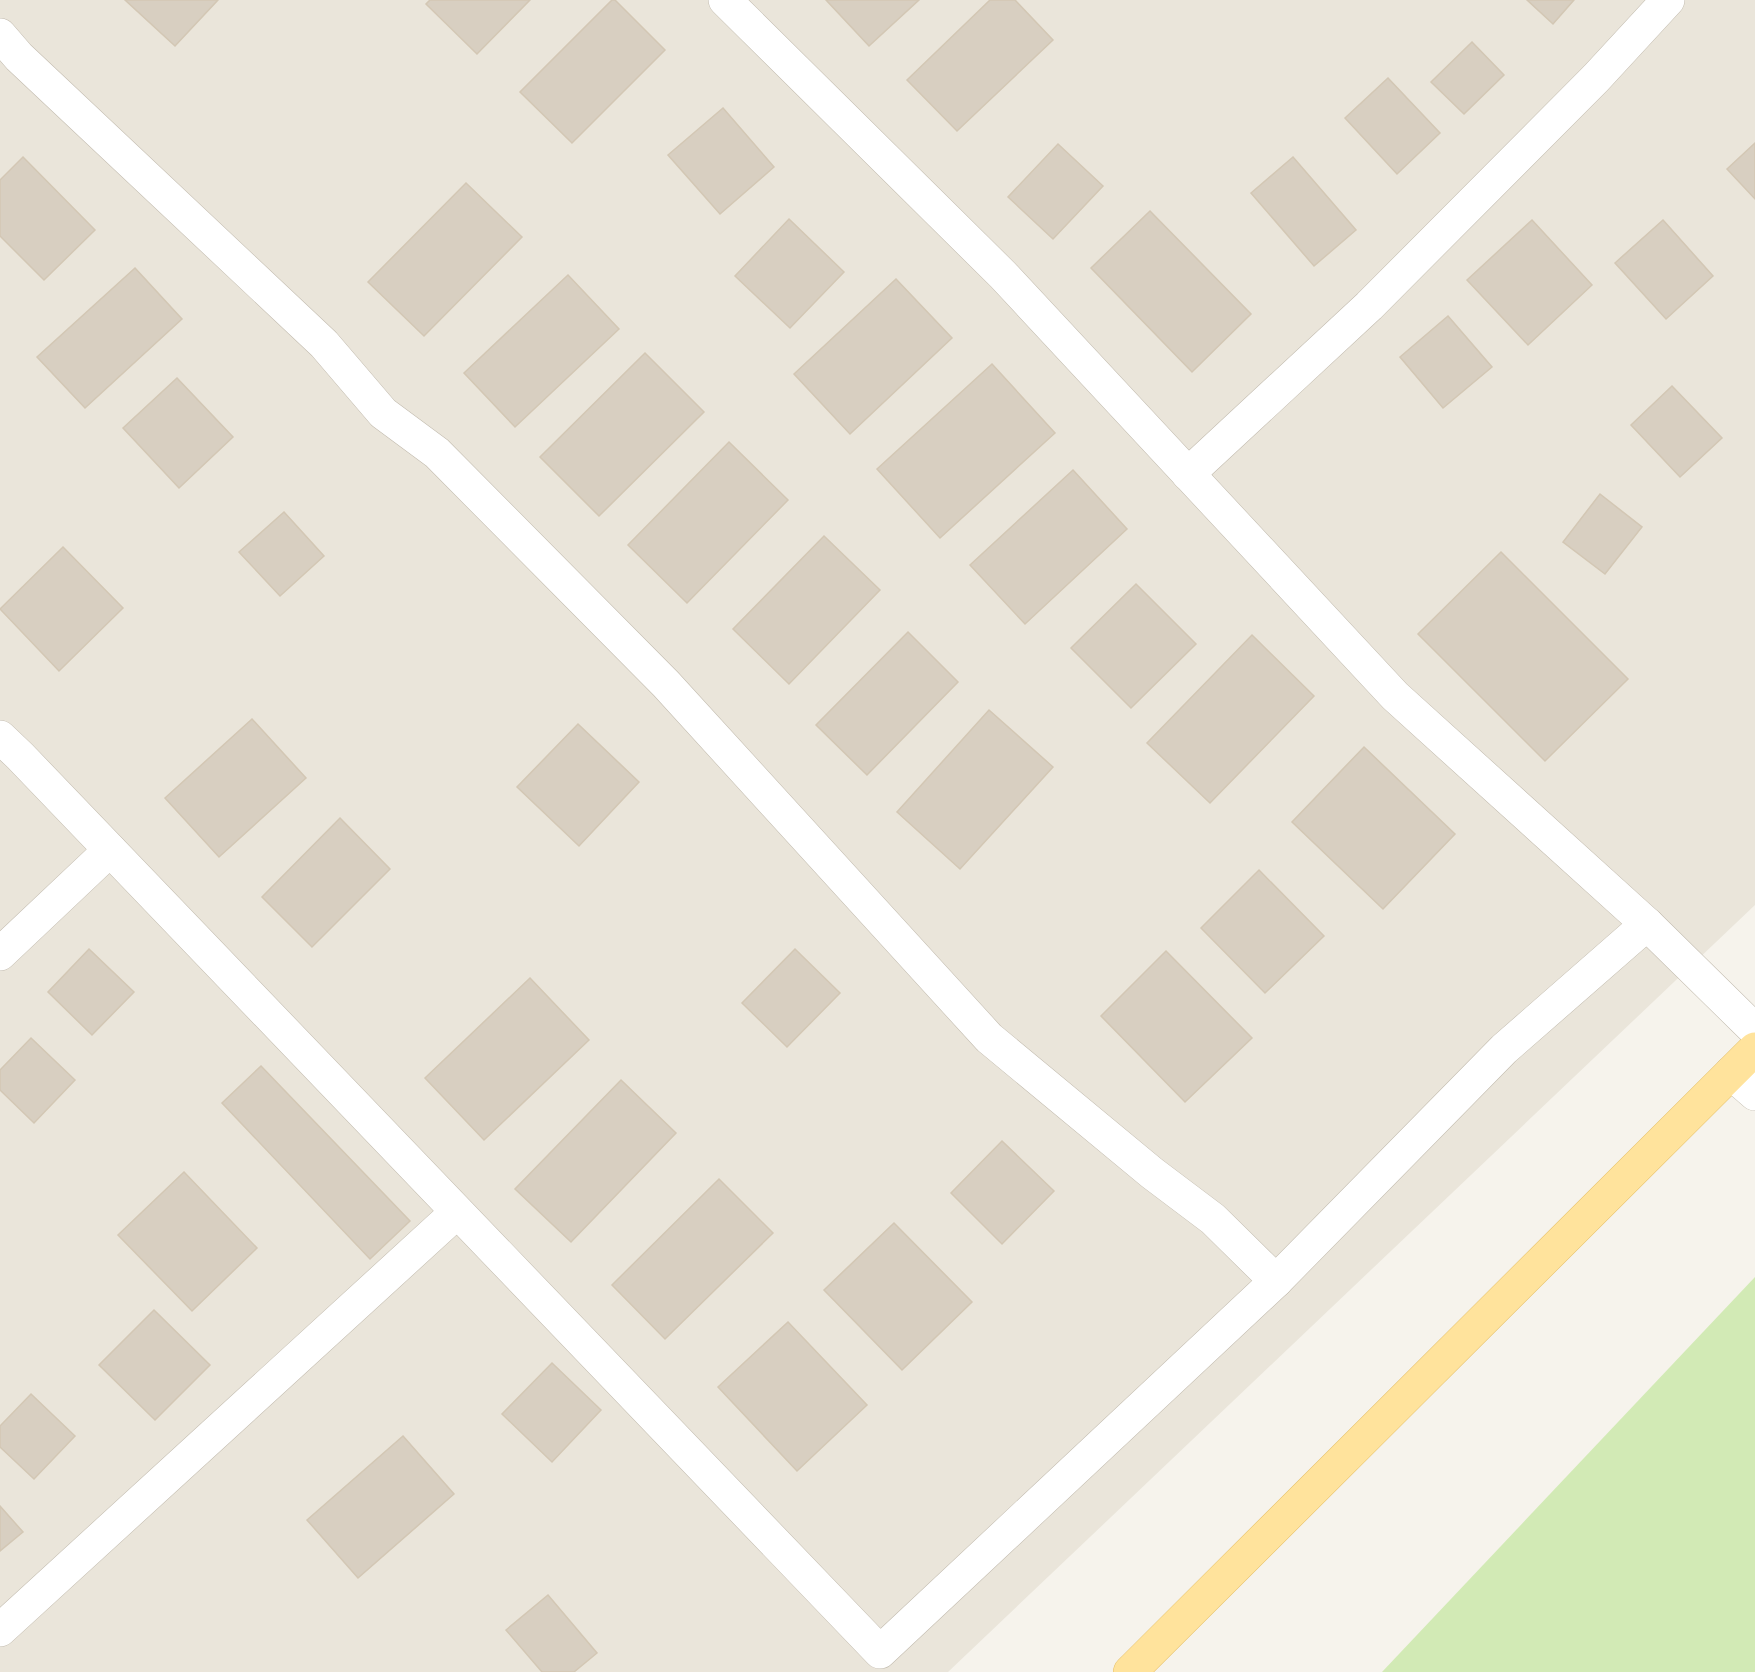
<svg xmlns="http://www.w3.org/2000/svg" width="1755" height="1672" viewBox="0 0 1755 1672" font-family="'DM Sans',sans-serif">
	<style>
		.residential { fill: #eae5da }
		.green { fill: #d2eab5 }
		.building { fill: #d8cfc1; stroke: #d3c7b4; stroke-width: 1.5 }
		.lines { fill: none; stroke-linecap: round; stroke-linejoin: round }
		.minor-casing { stroke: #c2bbae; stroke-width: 34 }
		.major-casing { stroke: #e6c16a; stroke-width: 34 }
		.minor { stroke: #fff; stroke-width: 33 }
		.major { stroke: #ffe39c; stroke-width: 33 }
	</style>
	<rect width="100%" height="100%" fill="#f6f3ec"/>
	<!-- residential -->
	<polygon class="residential" points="0,0 1755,0 1755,905 948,1672 0,1672"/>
	<!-- green -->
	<polygon class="green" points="1755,1277 1755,1672 1382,1672"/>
	<!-- building -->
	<g class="building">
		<polygon points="125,0 218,0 175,46"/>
		<polygon points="430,0 530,0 477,54 426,4"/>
		<polygon points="612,0 615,0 665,50 572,143 520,92"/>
		<polygon points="826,0 919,0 869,46"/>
		<polygon points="990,0 1015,0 1053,40 957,131 907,80"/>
		<polygon points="1527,0 1574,0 1553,24"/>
		<polygon points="1472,42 1504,75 1464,114 1431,82"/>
		<polygon points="1388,78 1440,133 1397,174 1345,118"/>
		<polygon points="723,108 774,167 720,214 668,155"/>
		<polygon points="1755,143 1755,199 1727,169"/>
		<polygon points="1058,144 1103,186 1053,239 1008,197"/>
		<polygon points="23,157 95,230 44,280 0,236 0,180"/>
		<polygon points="1293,157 1356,230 1314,266 1251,193"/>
		<polygon points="466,183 522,237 424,336 368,282"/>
		<polygon points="1150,211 1251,314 1192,372 1091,268"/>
		<polygon points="789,219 844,272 790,328 735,276"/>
		<polygon points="1532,220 1592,285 1528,345 1467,280"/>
		<polygon points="1663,220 1713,276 1666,319 1615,263"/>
		<polygon points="135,268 182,319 85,408 37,357"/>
		<polygon points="568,275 619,329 515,427 464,373"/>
		<polygon points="896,279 952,338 850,434 794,374"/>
		<polygon points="1448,316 1492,367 1443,408 1400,357"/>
		<polygon points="645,353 704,412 599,516 540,457"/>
		<polygon points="992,364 1055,433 940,538 877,469"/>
		<polygon points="177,378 233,437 179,488 123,428"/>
		<polygon points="1672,386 1722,438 1680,477 1631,425"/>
		<polygon points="729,442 788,500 687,603 628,545"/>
		<polygon points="1073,470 1127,529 1025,624 970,565"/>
		<polygon points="1600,494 1642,527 1605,574 1563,542"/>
		<polygon points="284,512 324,556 280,596 239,552"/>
		<polygon points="824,536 880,590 789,684 733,629"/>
		<polygon points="63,547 123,608 59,671 0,609"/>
		<polygon points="1501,552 1628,679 1545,761 1418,634"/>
		<polygon points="1136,584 1196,644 1131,708 1071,648"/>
		<polygon points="908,632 958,682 867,775 816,725"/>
		<polygon points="1252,635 1314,696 1210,803 1147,743"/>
		<polygon points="989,710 1053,767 960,869 897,812"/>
		<polygon points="252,719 306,778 219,857 165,798"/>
		<polygon points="578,724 639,782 579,846 517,787"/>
		<polygon points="1364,747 1455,834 1383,909 1292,822"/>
		<polygon points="340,818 390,869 312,947 262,897"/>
		<polygon points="1259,870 1324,936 1265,993 1201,928"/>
		<polygon points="89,949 134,992 92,1035 48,992"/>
		<polygon points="795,949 840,993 787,1047 742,1003"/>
		<polygon points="1166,951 1252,1038 1185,1102 1101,1016"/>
		<polygon points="530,978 589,1040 484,1140 425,1078"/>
		<polygon points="31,1038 75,1080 34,1123 0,1090 0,1070"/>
		<polygon points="261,1066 410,1221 370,1259 222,1103"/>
		<polygon points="621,1080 676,1133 571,1242 515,1189"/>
		<polygon points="1002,1141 1054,1191 1002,1244 951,1193"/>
		<polygon points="184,1172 257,1248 192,1311 118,1235"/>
		<polygon points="719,1179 773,1233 665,1339 612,1285"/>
		<polygon points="894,1223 972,1302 902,1370 824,1290"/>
		<polygon points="154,1310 210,1365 155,1420 99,1365"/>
		<polygon points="788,1322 867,1405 797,1471 718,1387"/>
		<polygon points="552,1363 601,1410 552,1462 502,1414"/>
		<polygon points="31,1394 75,1436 34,1479 0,1447 0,1426"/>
		<polygon points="403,1436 454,1494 358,1578 307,1520"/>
		<polygon points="0,1506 23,1532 0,1551"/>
		<polygon points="548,1595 597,1653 574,1672 542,1672 506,1630"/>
	</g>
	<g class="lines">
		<defs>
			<g id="minor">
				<polyline points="725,0 1003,275 1395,696 1647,924 1755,1030"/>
				<polyline points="0,35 19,57 324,344 383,413 437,453 666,684 989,1038 1152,1173 1213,1219 1276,1281 1504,1049 1647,924"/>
				<polyline points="1188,474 1369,306 1596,78 1668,0"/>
				<polyline points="0,737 20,756 880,1652 1276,1281"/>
				<polyline points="0,954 110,850"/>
				<polyline points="1731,1073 1755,1094"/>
				<polyline points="0,1630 457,1212"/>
			</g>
			<polyline id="major" points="1130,1672 1755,1049"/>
		</defs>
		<!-- minor casing -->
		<use href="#minor" class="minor-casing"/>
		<!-- major casing -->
		<use href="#major" class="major-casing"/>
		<!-- minor -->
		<use href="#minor" class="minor"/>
		<!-- major -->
		<use href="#major" class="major"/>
	</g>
</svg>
